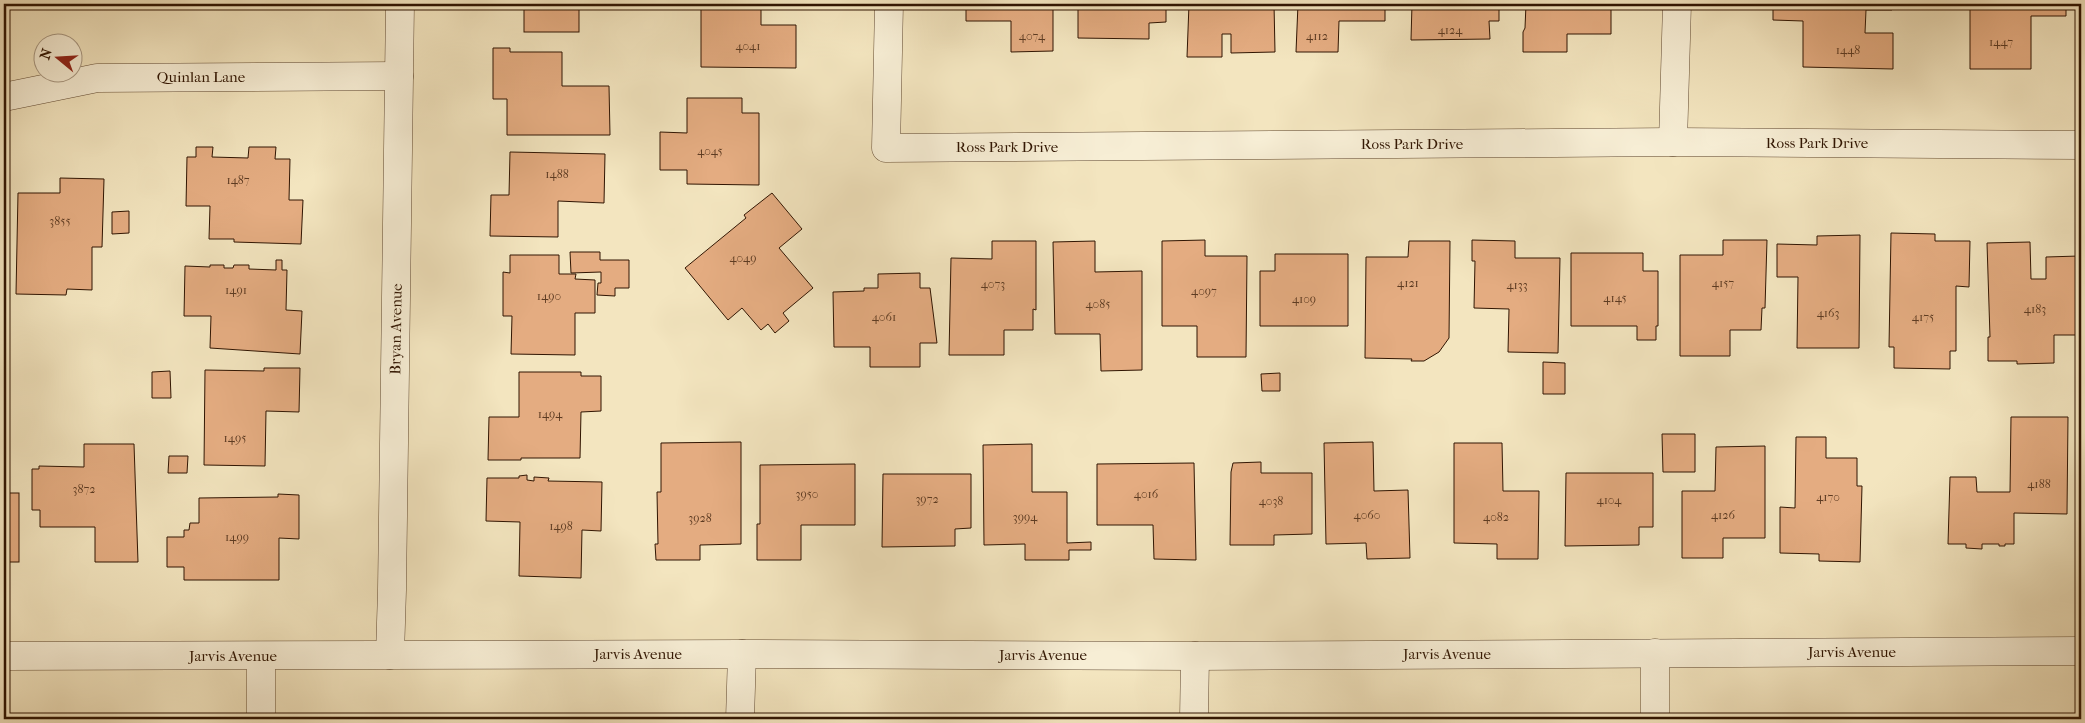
<svg xmlns="http://www.w3.org/2000/svg" width="2085" height="723" viewBox="0 0 2085 723" font-family="'IM FELL French Canon',serif">
	<style>
		.building { fill: #e4ac81; stroke: #301502 }
		.lines { fill: none; stroke-linecap: round; stroke-linejoin: round }
		.minor-casing { stroke: #614931; stroke-width: 29 }
		.minor { stroke: #f7eed5; stroke-width: 28 }
		.labels { text-anchor: middle; dominant-baseline: central; stroke-width: 5; stroke-linejoin: round; paint-order: stroke }
		.number-label { font-size: 12px; fill: #5d3b22 }
		.street-label { font-size: 15px; fill: #301502; stroke: #f7eed5 }
	</style>
	<rect width="100%" height="100%" fill="#f3e5bf"/>
	<filter id="stains"><feTurbulence type="fractalNoise" baseFrequency=".004" numOctaves="4"/><feColorMatrix values="0 0 0 0 .2 0 0 0 0 .09 0 0 0 0 .02 0 0 0 .5 -.17"/></filter>
	<radialGradient id="worn" r=".72"><stop offset=".6" stop-color="#630" stop-opacity="0"/><stop offset="1" stop-color="#630" stop-opacity=".3"/></radialGradient>
	<!-- building -->
	<g class="building">
		<rect x="524" y="4" width="55" height="28"/>
		<polygon points="701,4 761,4 761,25 796,25 796,68 701,67"/>
		<polygon points="966,4 1053,4 1053,51 1011,52 1011,21 966,21"/>
		<polygon points="1078,4 1166,4 1166,22 1149,23 1149,39 1078,38"/>
		<polygon points="1189,4 1274,4 1275,52 1231,53 1231,34 1222,34 1222,57 1187,57"/>
		<polygon points="1285,4 1297,4 1296,9 1284,9"/>
		<polygon points="1298,4 1385,4 1385,21 1339,21 1338,52 1296,52"/>
		<polygon points="1412,4 1499,4 1499,21 1489,21 1490,39 1411,40"/>
		<polygon points="1526,4 1611,4 1611,34 1567,34 1567,52 1523,52 1523,32 1525,28"/>
		<polygon points="1773,4 1892,4 1892,10 1866,10 1865,33 1893,33 1893,69 1803,67 1803,21 1773,20"/>
		<polygon points="1970,4 2066,4 2066,16 2031,16 2031,69 1970,69"/>
		<polygon points="493,48 510,48 510,52 562,52 562,86 609,86 610,135 507,135 507,99 493,99"/>
		<polygon points="687,98 742,98 742,113 759,113 759,185 687,184 687,170 660,170 660,132 687,133"/>
		<polygon points="196,147 213,147 212,157 248,158 249,147 276,147 275,159 290,159 289,200 303,200 301,244 234,242 234,239 209,239 210,206 186,206 187,157 196,157"/>
		<polygon points="510,152 605,154 604,203 558,201 558,237 490,236 491,195 509,195"/>
		<polygon points="60,178 104,179 102,247 92,247 92,290 67,289 66,295 16,294 18,193 60,193"/>
		<polygon points="772,193 802,229 779,248 813,288 783,313 789,321 775,333 768,324 761,330 742,308 728,320 685,268 746,218 744,215"/>
		<polygon points="129,211 129,233 112,234 112,212"/>
		<polygon points="1891,233 1935,234 1935,241 1970,241 1969,287 1956,286 1956,351 1950,351 1950,369 1894,368 1894,347 1889,347"/>
		<polygon points="1860,235 1859,348 1797,348 1798,277 1777,277 1777,244 1817,245 1817,236"/>
		<polygon points="1205,240 1205,256 1247,256 1246,357 1197,357 1197,326 1162,326 1162,241"/>
		<polygon points="1472,240 1515,241 1515,258 1560,258 1558,353 1508,352 1509,309 1474,308 1475,261 1472,261"/>
		<polygon points="1723,240 1767,240 1765,308 1762,308 1761,330 1730,330 1730,356 1680,356 1680,255 1723,255"/>
		<polygon points="992,241 1036,241 1036,310 1033,309 1033,330 1004,330 1004,355 949,355 951,258 992,259"/>
		<polygon points="1095,241 1095,272 1142,271 1142,370 1101,371 1100,334 1055,334 1053,242"/>
		<polygon points="1409,241 1450,241 1449,338 1439,352 1424,361 1411,361 1412,359 1365,358 1366,257 1408,257"/>
		<polygon points="2030,242 2031,279 2046,279 2046,257 2079,256 2080,335 2054,335 2054,363 2017,364 2017,361 1988,361 1988,337 1990,337 1987,243"/>
		<polygon points="570,252 600,252 600,260 629,260 629,288 615,288 615,296 597,295 598,283 601,283 601,272 571,273"/>
		<polygon points="1571,253 1643,253 1643,271 1658,271 1658,326 1656,326 1656,340 1637,340 1637,326 1571,326"/>
		<polygon points="1275,254 1348,254 1348,326 1260,326 1260,271 1275,271"/>
		<polygon points="510,255 559,255 559,274 576,274 575,279 595,280 595,313 575,313 575,355 511,354 512,316 503,316 503,272 510,273"/>
		<polygon points="276,260 282,260 282,270 287,270 286,310 302,311 300,354 210,348 211,316 184,316 185,266 210,267 210,265 224,265 224,268 233,268 234,265 249,265 249,269 276,270"/>
		<polygon points="920,273 920,288 930,288 937,343 920,343 920,367 870,367 870,347 834,347 833,292 864,291 864,288 878,288 878,274"/>
		<polygon points="1543,362 1565,363 1565,394 1543,394"/>
		<polygon points="264,368 300,368 299,412 266,411 265,466 204,465 205,370 264,371"/>
		<polygon points="170,371 171,398 152,398 152,372"/>
		<polygon points="519,372 581,372 581,376 601,376 601,411 581,412 580,458 521,458 521,460 488,460 489,417 519,417"/>
		<polygon points="1280,373 1280,391 1262,391 1261,374"/>
		<polygon points="2011,417 2068,417 2067,514 2014,513 2014,544 2005,544 2005,546 1999,546 1999,544 1982,544 1982,549 1966,548 1966,544 1948,544 1950,477 1976,477 1977,492 2010,492"/>
		<polygon points="1662,434 1695,434 1695,472 1663,472"/>
		<polygon points="1796,437 1826,437 1826,458 1857,458 1857,486 1862,486 1860,562 1819,561 1819,554 1780,553 1780,507 1795,508"/>
		<polygon points="741,442 741,544 700,545 700,560 656,560 655,544 658,544 657,492 661,492 661,443"/>
		<polygon points="1373,442 1374,491 1408,490 1410,558 1367,559 1366,543 1326,544 1324,443"/>
		<polygon points="1454,443 1502,443 1503,491 1539,491 1538,559 1497,559 1497,544 1454,543"/>
		<polygon points="84,444 134,444 138,562 95,562 95,527 40,527 40,510 32,510 32,469 39,469 39,466 84,467"/>
		<polygon points="1032,444 1032,492 1067,492 1067,543 1091,542 1091,550 1069,550 1069,560 1025,560 1025,544 984,545 983,445"/>
		<polygon points="1765,446 1765,538 1723,538 1723,558 1682,558 1682,491 1715,491 1716,447"/>
		<polygon points="169,456 188,456 187,473 168,473"/>
		<polygon points="1261,462 1261,473 1312,473 1312,534 1274,535 1274,545 1230,545 1231,472 1233,463"/>
		<polygon points="1194,463 1196,560 1154,559 1153,525 1097,525 1097,464"/>
		<polygon points="855,464 855,525 801,525 801,560 757,560 757,524 760,524 760,465"/>
		<polygon points="1566,473 1653,473 1653,527 1639,527 1639,545 1565,546"/>
		<polygon points="883,474 971,474 971,528 955,529 955,546 882,547"/>
		<polygon points="527,475 527,480 534,481 534,477 549,478 548,481 602,482 601,531 582,530 581,578 519,576 520,522 486,521 487,478 519,478 519,476"/>
		<rect x="4" y="493" width="15" height="69"/>
		<polygon points="278,494 299,495 299,539 279,538 279,580 184,580 184,567 167,567 167,537 184,537 184,530 189,530 190,523 199,523 199,498 278,497"/>
	</g>
	<g class="lines">
		<defs>
			<g id="minor">
				<polyline points="889,4 886,148 1673,142 2081,145"/>
				<polyline points="4,97 97,78 399,76"/>
				<polyline points="1673,142 1677,4"/>
				<polyline points="1655,653 1655,719"/>
				<polyline points="390,655 392,590 400,4"/>
				<polyline points="4,656 742,654 1195,656 2081,651"/>
				<polyline points="261,719 261,656"/>
				<polyline points="740,719 742,654"/>
				<polyline points="1194,719 1195,656"/>
			</g>
		</defs>
		<!-- minor casing -->
		<use href="#minor" class="minor-casing"/>
		<!-- minor -->
		<use href="#minor" class="minor"/>
	</g>
	<g class="labels">
		<!-- number labels -->
		<g class="number-label">
			<text x="1450" y="30">4124</text>
			<text x="1032" y="36">4074</text>
			<text x="1317" y="36">4112</text>
			<text x="2001" y="42">1447</text>
			<text x="748" y="46">4041</text>
			<text x="1848" y="50">1448</text>
			<text x="710" y="151">4045</text>
			<text x="557" y="174">1488</text>
			<text x="238" y="180">1487</text>
			<text x="60" y="221">3855</text>
			<text x="743" y="258">4049</text>
			<text x="1408" y="283">4121</text>
			<text x="1723" y="283">4157</text>
			<text x="993" y="284">4073</text>
			<text x="1517" y="285">4133</text>
			<text x="236" y="290">1491</text>
			<text x="1204" y="291">4097</text>
			<text x="549" y="296">1490</text>
			<text x="1615" y="298">4145</text>
			<text x="1304" y="299">4109</text>
			<text x="1098" y="304">4085</text>
			<text x="2035" y="309">4183</text>
			<text x="1828" y="313">4163</text>
			<text x="884" y="317">4061</text>
			<text x="1923" y="317">4175</text>
			<text x="550" y="414">1494</text>
			<text x="235" y="438">1495</text>
			<text x="2039" y="484">4188</text>
			<text x="84" y="489">3872</text>
			<text x="807" y="494">3950</text>
			<text x="1146" y="494">4016</text>
			<text x="1828" y="497">4170</text>
			<text x="927" y="499">3972</text>
			<text x="1609" y="500">4104</text>
			<text x="1271" y="501">4038</text>
			<text x="1367" y="515">4060</text>
			<text x="1723" y="515">4126</text>
			<text x="1025" y="517">3994</text>
			<text x="1496" y="517">4082</text>
			<text x="700" y="518">3928</text>
			<text x="561" y="526">1498</text>
			<text x="237" y="537">1499</text>
		</g>
		<!-- street labels -->
		<g class="street-label">
			<text x="201" y="77">Quinlan Lane</text>
			<text x="1817" y="143">Ross Park Drive</text>
			<text x="1412" y="144">Ross Park Drive</text>
			<text x="1007" y="147">Ross Park Drive</text>
			<text transform="translate(396 329) rotate(-89)">Bryan Avenue</text>
			<text x="1852" y="652">Jarvis Avenue</text>
			<text x="638" y="654">Jarvis Avenue</text>
			<text x="1447" y="654">Jarvis Avenue</text>
			<text x="1043" y="655">Jarvis Avenue</text>
			<text x="233" y="656">Jarvis Avenue</text>
		</g>
	</g>
	<!-- margin -->
	<rect width="2085" height="723" fill="none" stroke="#f3e5bf" stroke-width="20"/>
	<rect x="5" y="5" width="2075" height="713" fill="none" stroke="#301502" stroke-width="2.5"/>
	<rect x="10" y="10" width="2065" height="703" fill="none" stroke="#301502"/>
	<!-- north arrow -->
	<g transform="translate(58 58) rotate(288)"><circle r="24" fill="#f7eed5" stroke="#a79781"/>
	<path d="M0-4L9 19L0 12L-9 19Z" fill="#8f2418"/>
	<text y="-8" font-size="14" font-weight="bold" text-anchor="middle" fill="#301502">N</text>
	</g>
	<rect width="100%" height="100%" filter="url(#stains)"/>
	<rect width="100%" height="100%" fill="url(#worn)"/>
</svg>
